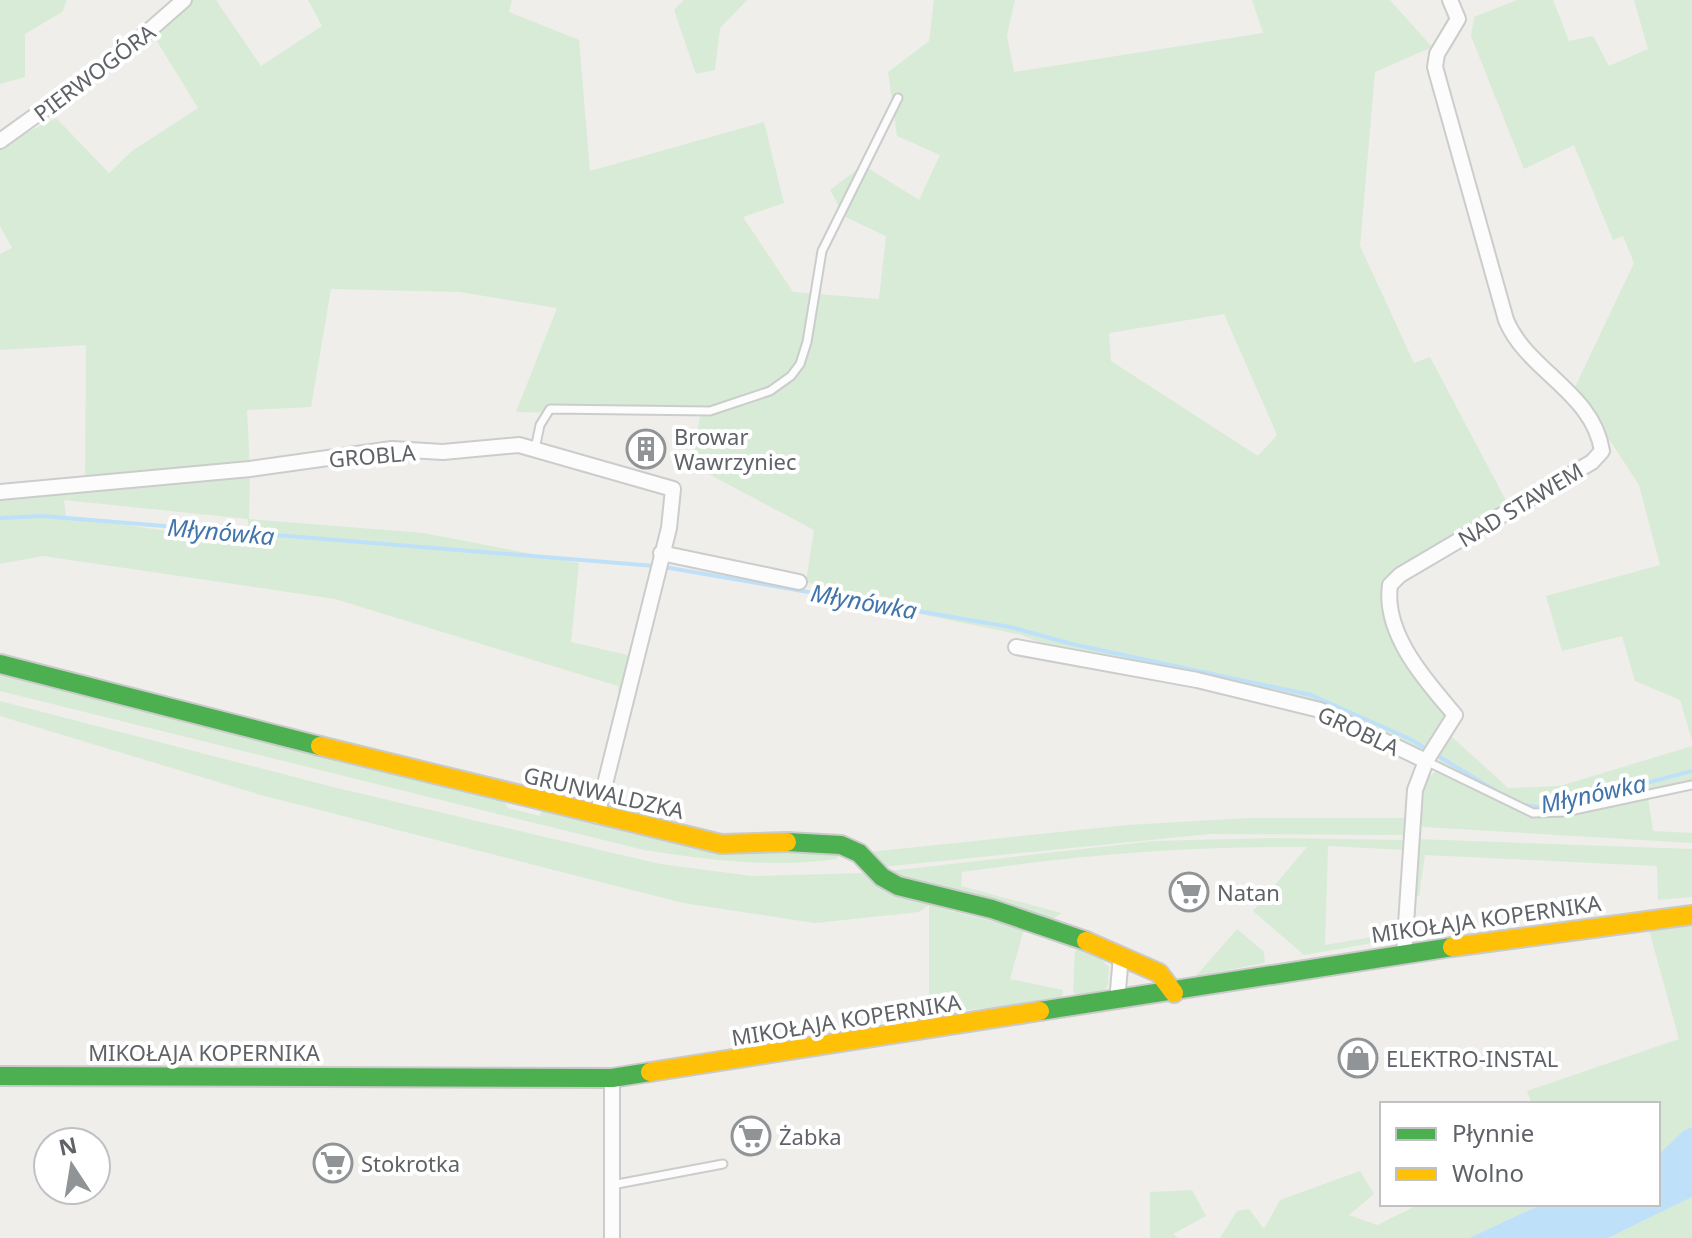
<svg xmlns="http://www.w3.org/2000/svg" width="1692" height="1238" viewBox="0 0 1692 1238" font-family="'Noto Sans',sans-serif">
	<style>
		.green { fill: #d8ebd6; fill-rule: evenodd }
		.water { fill: #bfe0f9 }
		.lines { fill: none; stroke-linecap: round; stroke-linejoin: round }
		.stream { stroke: #bfe0f9; stroke-width: 4 }
		.lane-casing { stroke: #cbcccc; stroke-width: 11 }
		.street-casing { stroke: #cbcccc; stroke-width: 18 }
		.fast-casing { stroke: #cacacb; stroke-width: 22 }
		.slow-casing { stroke: #cacacb; stroke-width: 22 }
		.lane { stroke: #fdfcfc; stroke-width: 7 }
		.street { stroke: #fdfcfc; stroke-width: 14 }
		.fast { stroke: #4caf50; stroke-width: 18 }
		.slow { stroke: #ffc107; stroke-width: 18 }
		.labels { text-anchor: middle; dominant-baseline: central; stroke-width: 8; stroke-linejoin: round; paint-order: stroke }
		.street-label { font-size: 22px; fill: #5f6368; stroke: #fff }
		.poi-label { font-size: 22px; fill: #5f6368; stroke: #fff; text-anchor: start }
		.water-label { font-size: 24px; font-style: italic; fill: #4174aa; stroke: #fff }
	</style>
	<rect width="100%" height="100%" fill="#efeeea"/>
	<!-- green -->
	<g class="green">
		<polygon points="0,0 67,0 62,12 25,34 25,77 0,84"/>
		<path d="M184,0H216L261,66L322,26L308,0H512L509,12L579,40L590,171L764,122L784,203L743,217L793,292L879,299L886,236L845,217L830,190L863,165L919,200L940,155L897,136L888,72L929,41L934,0H1015L1007,35L1014,72L1263,33L1252,0H1390L1432,47L1375,72L1360,246L1414,363L1430,357L1511,510L1390,585L1389,607L1448,717L1426,755L1325,709L1050,647L1022,635L920,614L806,582L814,530L703,471L693,457L700,416L516,412L557,308L460,292L331,289L311,407L247,410L250,469L85,482L86,345L0,350V254L12,248L0,226V146L56,118L109,173L132,151L198,108L150,30ZM1224,314L1277,435L1258,456L1111,361L1109,333Z"/>
		<polygon points="684,0 747,0 720,28 715,70 696,74 674,10"/>
		<polygon points="1517,0 1553,0 1569,41 1593,36 1609,66 1648,49 1634,0 1692,0 1692,740 1680,700 1635,681 1622,636 1562,651 1546,596 1660,565 1639,485 1575,387 1634,263 1623,236 1613,240 1574,145 1524,169 1471,36 1474,17"/>
		<path d="M250,471L249,519L424,533L579,563L571,642L636,657L621,720L618,686L335,599L43,556L0,564V498ZM64,500L248,519V543L66,516Z"/>
		<path d="M0,670L504,802L508,808L540,816L543,807L840,854L837,859C772,868 708,860 644,850L0,691Z"/>
		<path d="M0,701L333,787L660,864L752,876L865,873C888,902 986,918 1024,929L1010,979L1063,990L1062,1000L929,1014V905L919,912L815,923L683,903L261,795L0,716Z"/>
		<polygon points="1450,735 1508,788 1560,786 1692,746 1692,782 1563,810 1532,810 1442,766 1437,755"/>
		<path d="M1437,771L1526,814L1547,816L1648,797L1653,831L1692,833V843L1424,827L1419,823C1420,802 1416,783 1437,771Z"/>
		<polygon points="1249,818 1404,818 1404,835 1210,834 872,868 859,853 1127,825"/>
		<path d="M1274,838L1405,840V850L1328,846L1325,945L1396,933L1395,939L1304,955L1253,911L1307,847C1188,846 1079,855 962,872L961,886L1061,913L1053,919L908,884L889,871L1154,841Z"/>
		<polygon points="1416,839 1692,849 1692,897 1658,900 1657,866 1425,855 1419,896 1412,893"/>
		<polygon points="1692,925 1692,1127 1683,1131 1658,1155 1658,1104 1532,1104 1527,1091 1679,1039 1649,930"/>
		<polygon points="1237,929 1264,952 1265,963 1196,976"/>
		<polygon points="1080,949 1094,953 1109,967 1108,985 1103,992 1076,995 1073,992 1075,951"/>
		<polygon points="1360,1171 1374,1194 1349,1215 1377,1225 1420,1204 1542,1204 1469,1238 1220,1238 1237,1211 1249,1209 1264,1229 1280,1200"/>
		<polygon points="1192,1190 1206,1216 1173,1234 1178,1238 1150,1238 1150,1192"/>
		<polygon points="1692,1197 1692,1238 1608,1238"/>
	</g>
	<!-- water -->
	<polygon class="water" points="1692,1127 1692,1197 1608,1238 1469,1238 1542,1204 1658,1204 1658,1155 1683,1131"/>
	<g class="lines">
		<!-- stream -->
		<g class="stream">
			<polyline points="0,518 42,516 655,566"/>
			<polyline points="664,567 1010,627 1072,644 1311,695 1410,739 1501,794"/>
			<polyline points="1523,805 1544,808 1563,805 1692,771"/>
		</g>
		<defs>
			<g id="lane">
				<polyline points="535,449 540,425 550,409 710,411 770,391 791,376 800,364 807,342 822,251 898,98"/>
				<polyline points="1426,761 1533,813 1565,812 1692,785"/>
				<polyline points="612,1185 723,1164"/>
			</g>
			<g id="street">
				<polyline points="0,141 128,49 184,0"/>
				<polyline points="0,492 250,469 392,449 443,452 519,445 673,489 669,528 597,816"/>
				<polyline points="661,553 799,582"/>
				<polyline points="1016,647 1197,680 1320,710 1426,761"/>
				<path d="M1404,954L1415,790L1426,761L1455,715C1426,681 1383,634 1390,585L1400,575L1592,462L1602,451C1593,392 1527,371 1506,320L1435,67L1437,54L1458,19L1450,0"/>
				<polyline points="1117,1001 1121,956"/>
				<polyline points="612,1238 612,1078"/>
			</g>
			<g id="fast">
				<polyline points="0,664 320,746"/>
				<polyline points="787,842 841,845 859,853 882,877 898,886 992,909 1086,941"/>
				<polyline points="1040,1011 1452,947"/>
				<polyline points="0,1076 612,1078 650,1072"/>
			</g>
			<g id="slow">
				<polyline points="320,746 721,844 787,842"/>
				<polyline points="1086,941 1159,973 1174,993"/>
				<polyline points="1452,947 1692,915"/>
				<polyline points="650,1072 1040,1011"/>
			</g>
		</defs>
		<!-- lane casing -->
		<use href="#lane" class="lane-casing"/>
		<!-- street casing -->
		<use href="#street" class="street-casing"/>
		<!-- fast casing -->
		<use href="#fast" class="fast-casing"/>
		<!-- slow casing -->
		<use href="#slow" class="slow-casing"/>
		<!-- lane -->
		<use href="#lane" class="lane"/>
		<!-- street -->
		<use href="#street" class="street"/>
		<!-- fast -->
		<use href="#fast" class="fast"/>
		<!-- slow -->
		<use href="#slow" class="slow"/>
	</g>
	<!-- icons -->
	<defs>
		<symbol id="building-ring" viewBox="-11 -11 22 22"><circle r="9.5" fill="#fff" stroke="#919496" stroke-width="1.5"/><path d="M-4-6H4V6H1V3H-1V6H-4ZM-2.5-4.3h1.7v1.8h-1.7ZM.8-4.3h1.7v1.8H.8ZM-2.5-1h1.7V.8h-1.7ZM.8-1h1.7V.8H.8Z" fill="#919496"/></symbol>
		<symbol id="supermarket-ring" viewBox="-11 -11 22 22"><circle r="9.5" fill="#fff" stroke="#919496" stroke-width="1.5"/><path d="M-6-5.5h2.5l.6 2H6L4.5 2H-2.5L-4.4-4H-6ZM-1.5 3.2a1.3 1.3 0 1 0 .1 0ZM3 3.2a1.3 1.3 0 1 0 .1 0Z" fill="#919496"/></symbol>
		<symbol id="shop-ring" viewBox="-11 -11 22 22"><circle r="9.5" fill="#fff" stroke="#919496" stroke-width="1.5"/><path d="M-5-2.5h2.3a2.7 3.5 0 0 1 5.4 0H5L5.5 6h-11ZM-1.5-2.5h3a1.5 2.3 0 0 0-3 0Z" fill="#919496"/></symbol>
	</defs>
	<g fill-rule="evenodd">
		<use href="#building-ring" x="624" y="427" width="44" height="44"/>
		<use href="#supermarket-ring" x="1167" y="870" width="44" height="44"/>
		<use href="#shop-ring" x="1336" y="1036" width="44" height="44"/>
		<use href="#supermarket-ring" x="729" y="1114" width="44" height="44"/>
		<use href="#supermarket-ring" x="311" y="1141" width="44" height="44"/>
	</g>
	<g class="labels">
		<!-- street labels -->
		<g class="street-label">
			<text transform="translate(94 72) rotate(-37)">PIERWOGÓRA</text>
			<text transform="translate(372 455) rotate(-5)">GROBLA</text>
			<text transform="translate(1520 504) rotate(-31)">NAD STAWEM</text>
			<text transform="translate(1359 730) rotate(25)">GROBLA</text>
			<text transform="translate(604 792) rotate(13)">GRUNWALDZKA</text>
			<text transform="translate(1486 918) rotate(-8)">MIKOŁAJA KOPERNIKA</text>
			<text transform="translate(846 1019) rotate(-9)">MIKOŁAJA KOPERNIKA</text>
			<text x="204" y="1052">MIKOŁAJA KOPERNIKA</text>
		</g>
		<!-- poi labels -->
		<g class="poi-label">
			<text x="674" y="436">Browar<tspan x="674" dy="25">Wawrzyniec</tspan></text>
			<text x="1217" y="892">Natan</text>
			<text x="1386" y="1058">ELEKTRO-INSTAL</text>
			<text x="779" y="1136">Żabka</text>
			<text x="361" y="1163">Stokrotka</text>
		</g>
		<!-- water labels -->
		<g class="water-label">
			<text transform="translate(221 531) rotate(5)">Młynówka</text>
			<text transform="translate(864 601) rotate(10)">Młynówka</text>
			<text transform="translate(1593 793) rotate(-12)">Młynówka</text>
		</g>
	</g>
	<!-- legend -->
	<rect x="1380" y="1102" width="280" height="104" fill="#ffffff" stroke="#bfc1c3" stroke-width="2"/>
	<rect x="1396" y="1128" width="40" height="12" fill="#4caf50" stroke="#bfc1c3" stroke-width="2"/>
	<text x="1452" y="1142" font-size="24" fill="#5f6368">Płynnie</text>
	<rect x="1396" y="1168" width="40" height="12" fill="#ffc107" stroke="#bfc1c3" stroke-width="2"/>
	<text x="1452" y="1182" font-size="24" fill="#5f6368">Wolno</text>
	<!-- north arrow -->
	<g transform="translate(72 1166) rotate(348)"><circle r="38" fill="#ffffff" stroke="#bfc1c3" stroke-width="2"/>
	<path d="M0-6L14 30L0 20L-14 30Z" fill="#919496"/>
	<text y="-12" font-size="22" font-weight="bold" text-anchor="middle" fill="#5f6368">N</text>
	</g>
</svg>
